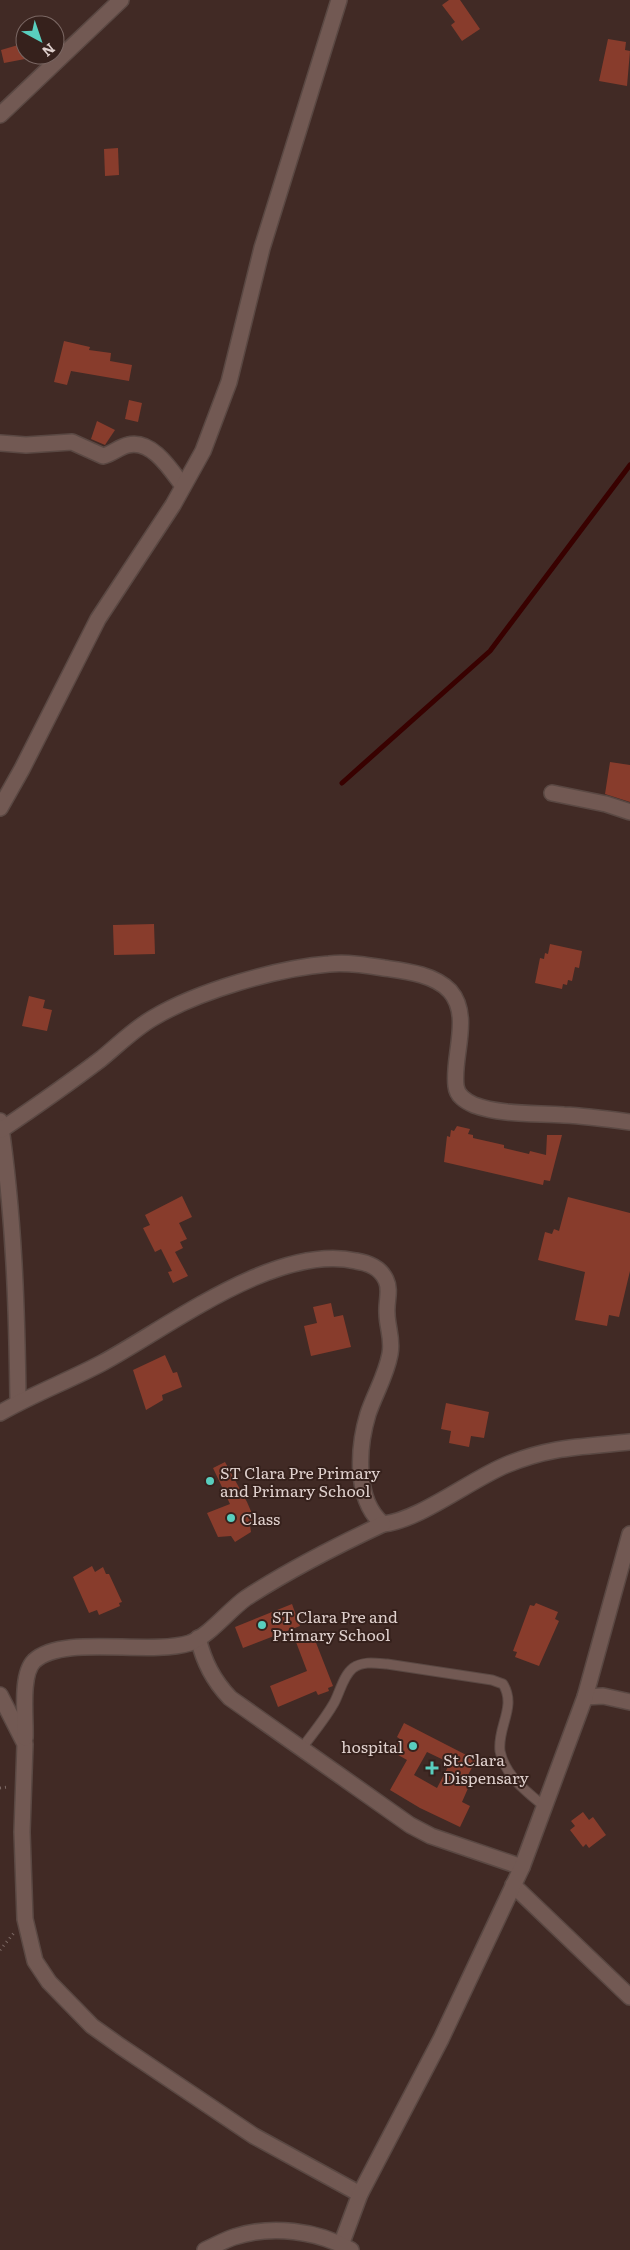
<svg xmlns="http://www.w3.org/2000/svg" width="630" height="2250" viewBox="0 0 630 2250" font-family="Literata,serif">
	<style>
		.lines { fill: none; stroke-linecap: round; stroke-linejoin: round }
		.stream { stroke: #380100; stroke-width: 5 }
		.building { fill: #883c2c; fill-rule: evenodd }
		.lane-casing { stroke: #5a4843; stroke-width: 11 }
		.street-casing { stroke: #5a4843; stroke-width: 18 }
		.path { stroke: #7d6a65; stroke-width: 3; stroke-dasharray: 1 4; stroke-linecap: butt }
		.lane { stroke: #725953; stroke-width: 9 }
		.street { stroke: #725953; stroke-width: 15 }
		.poi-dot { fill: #59cebe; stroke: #36211c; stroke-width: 2 }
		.labels { text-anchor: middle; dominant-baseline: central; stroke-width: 4; stroke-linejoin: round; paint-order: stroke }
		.poi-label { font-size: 16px; fill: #dfd0cd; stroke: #36211c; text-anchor: start }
	</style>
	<rect width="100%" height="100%" fill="#412a25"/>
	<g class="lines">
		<!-- stream -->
		<polyline class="stream" points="342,783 490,651 630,465"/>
	</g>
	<!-- building -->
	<g class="building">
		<polygon points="449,0 460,0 480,29 462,41 451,25 455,22 442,5"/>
		<polygon points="608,39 626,42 625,50 630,51 627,86 599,81"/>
		<polygon points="25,43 25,59 4,63 1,50"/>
		<polygon points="118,148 119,175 105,176 104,149"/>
		<polygon points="64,341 90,347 89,350 111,353 110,361 132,365 129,381 71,371 67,385 54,382"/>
		<polygon points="129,400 142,403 138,422 125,419"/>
		<polygon points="97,421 115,430 105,445 91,439"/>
		<polygon points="610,762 630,765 630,802 605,794"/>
		<polygon points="154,924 155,954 114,955 113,925"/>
		<polygon points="550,944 582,951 579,968 575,967 572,981 568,980 567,985 563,984 562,989 535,983 540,958 544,959 545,953 548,954"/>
		<polygon points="29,996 45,1000 43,1008 52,1010 47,1031 22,1026"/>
		<polygon points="457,1126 470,1129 468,1134 473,1135 473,1138 504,1145 504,1148 529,1154 530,1151 546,1155 547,1135 562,1135 550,1181 544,1180 543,1185 444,1162 447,1136 450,1137 451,1130 454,1131"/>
		<polygon points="182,1196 192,1217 179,1223 187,1239 180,1242 183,1248 175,1252 188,1276 173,1283 168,1272 172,1271 161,1249 155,1252 143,1228 150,1225 145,1215"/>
		<polygon points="568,1197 630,1213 630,1271 619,1317 609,1315 607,1326 575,1320 585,1272 538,1260 545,1232 552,1234 554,1229 559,1231"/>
		<polygon points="331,1303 334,1317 343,1315 351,1347 311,1356 304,1326 317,1323 313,1307"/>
		<polygon points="165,1355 173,1373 177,1372 182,1387 162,1395 163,1400 146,1410 133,1370"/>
		<polygon points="446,1403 489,1412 484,1438 471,1436 469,1447 449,1443 451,1431 441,1429"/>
		<polygon points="225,1462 247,1502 256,1523 250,1525 251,1532 235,1542 231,1536 218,1537 207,1513 230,1504 213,1468"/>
		<polygon points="92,1566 95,1572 103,1567 106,1574 109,1574 122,1602 119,1603 120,1606 99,1615 97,1610 89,1613 73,1577"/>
		<polygon points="536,1603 558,1612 555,1619 559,1621 539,1666 515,1657 517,1652 513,1651 530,1605 534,1606"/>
		<polygon points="292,1604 300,1626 243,1648 235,1627"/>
		<polygon points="313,1635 333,1686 328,1688 329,1691 318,1695 316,1691 278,1707 270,1686 307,1671 296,1642"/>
		<path d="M404,1723L476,1760L468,1775L473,1777L462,1802L470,1806L460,1827L420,1808L390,1790L407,1760L393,1752L400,1739L397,1737ZM427,1752L450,1763L437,1788L414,1775Z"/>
		<polygon points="583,1812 589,1820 593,1817 606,1835 589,1848 586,1844 583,1847 570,1830 575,1826 571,1821"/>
	</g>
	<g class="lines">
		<defs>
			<path id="lane" d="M302,1748C313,1733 325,1719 334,1703C340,1692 343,1676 353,1668C363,1661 375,1663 387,1664L492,1680L503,1684C517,1707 497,1727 500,1751C505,1776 527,1792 545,1807"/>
			<g id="street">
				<polyline points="0,115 121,0"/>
				<path d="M0,443L26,445L72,442L103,456C112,454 119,447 128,445C152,439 171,470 183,486"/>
				<polyline points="552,793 606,804 630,812"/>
				<polyline points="0,808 22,769 98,619 173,505 203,451 229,382 262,248 339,0"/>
				<path d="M0,1121C14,1214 17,1309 18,1403"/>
				<path d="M1,1130C35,1107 68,1084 101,1059C118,1045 134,1029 153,1018C198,991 278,968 329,964C347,962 366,965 384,968C405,971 434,974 450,991C472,1016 452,1057 456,1086C457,1096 465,1101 474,1105C501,1115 535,1113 564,1115C586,1116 608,1119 630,1122"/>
				<path d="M0,1413C33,1394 68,1381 102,1363C169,1327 276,1243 356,1261C368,1263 380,1267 386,1280C391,1290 386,1302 387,1313C387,1327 393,1339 390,1354C386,1376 375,1393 368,1414C358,1447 354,1500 383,1524C418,1521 470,1480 506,1465C552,1446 583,1447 630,1442"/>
				<path d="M198,1638C204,1662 213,1680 230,1698L410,1825L431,1836L522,1867"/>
				<polyline points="0,1695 25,1744 22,1832 25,1919 35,1961 49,1982 92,2026 120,2046 254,2136 360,2194"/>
				<polyline points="585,1697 603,1696 630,1702"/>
				<path d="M25,1738C26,1719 20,1675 34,1661C64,1634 147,1656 190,1643C209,1636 229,1610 246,1598C289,1570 336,1546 383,1524"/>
				<polyline points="513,1885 630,1997"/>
				<polyline points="341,2245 360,2194 441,2039 522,1867 585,1697 630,1534"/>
				<path d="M205,2250C215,2246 224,2240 234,2237C271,2225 317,2230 351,2250"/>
			</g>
		</defs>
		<!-- lane casing -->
		<use href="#lane" class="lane-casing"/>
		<!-- street casing -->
		<use href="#street" class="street-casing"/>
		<!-- path -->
		<g class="path">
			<polyline points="0,1788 8,1787"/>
			<polyline points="0,1950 14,1933"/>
		</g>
		<!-- lane -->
		<use href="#lane" class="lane"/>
		<!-- street -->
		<use href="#street" class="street"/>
	</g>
	<!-- markers -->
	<g class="poi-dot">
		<circle cx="210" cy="1481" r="5"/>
		<circle cx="231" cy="1518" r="5"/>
		<circle cx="262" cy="1625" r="5"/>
		<circle cx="413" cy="1746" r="5"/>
		<path d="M429.5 1760.5h5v5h5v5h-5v5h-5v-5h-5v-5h5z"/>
	</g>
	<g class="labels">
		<!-- poi labels -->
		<g class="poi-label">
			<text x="220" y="1472">ST Clara Pre Primary<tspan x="220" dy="18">and Primary School</tspan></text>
			<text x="241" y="1518">Class</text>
			<text x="272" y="1616">ST Clara Pre and<tspan x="272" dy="18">Primary School</tspan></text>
			<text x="403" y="1746" text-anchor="end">hospital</text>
			<text x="443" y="1759">St.Clara<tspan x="443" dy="18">Dispensary</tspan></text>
		</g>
	</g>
	<!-- north arrow -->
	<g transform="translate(40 40) rotate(140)"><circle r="24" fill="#36211c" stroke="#7a6763"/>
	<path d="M0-4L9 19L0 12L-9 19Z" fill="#59cebe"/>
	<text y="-8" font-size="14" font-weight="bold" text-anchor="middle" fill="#dfd0cd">N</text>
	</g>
</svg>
